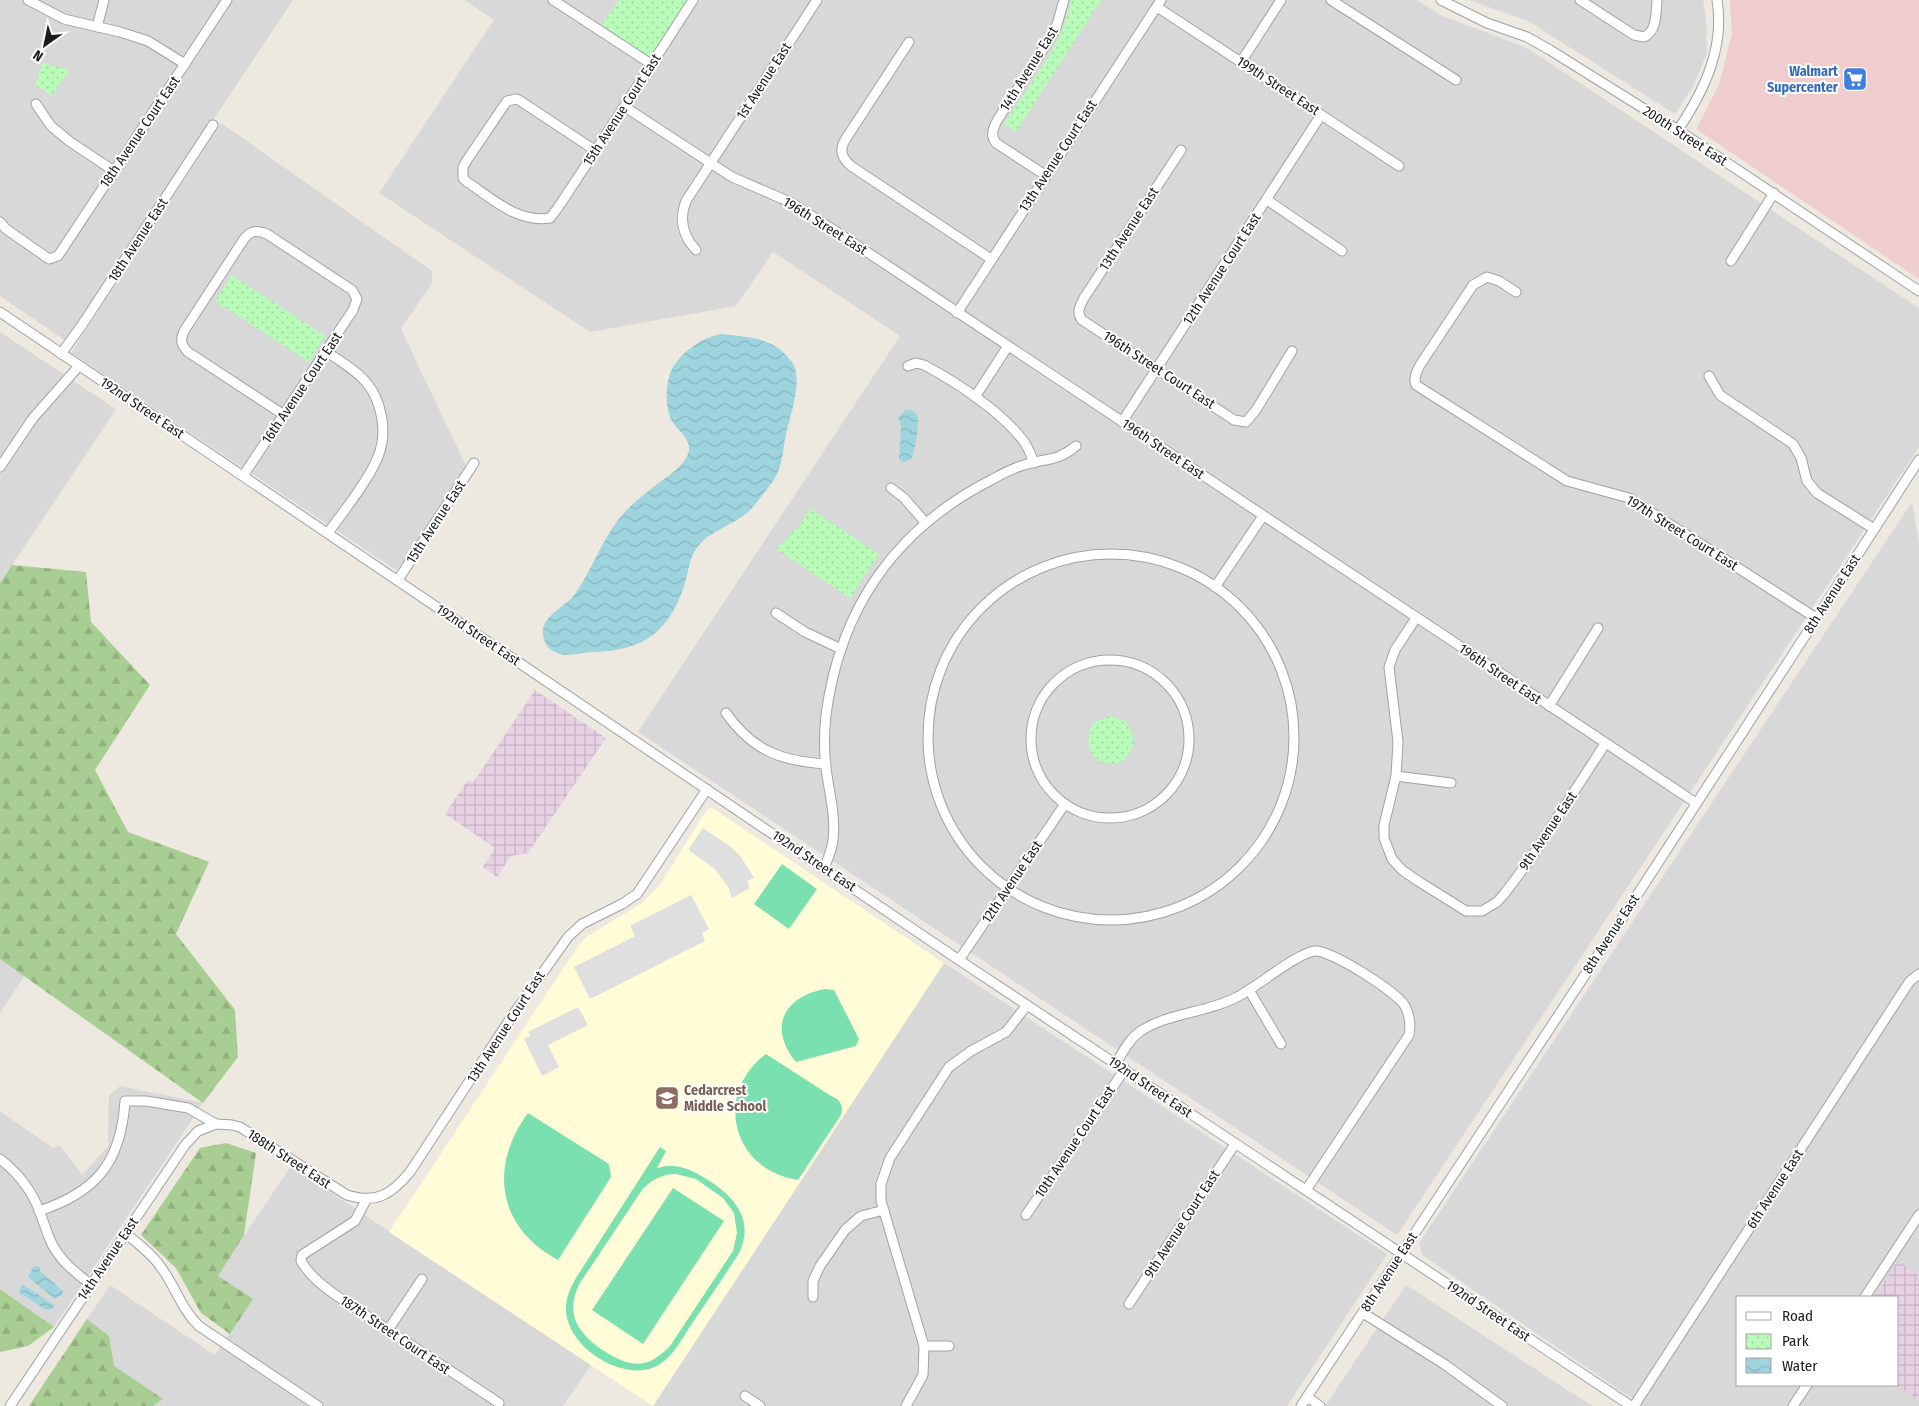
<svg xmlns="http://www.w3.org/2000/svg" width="1919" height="1406" viewBox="0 0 1919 1406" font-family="'Fira Sans Condensed',sans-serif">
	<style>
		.residential { fill: #d9d8d8; fill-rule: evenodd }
		.commercial { fill: #efcdcf }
		.industrial { fill: url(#industrial-grid) }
		.education { fill: #fffcd7 }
		.forest { fill: url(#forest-firs) }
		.park { fill: url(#park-dots) }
		.pitch { fill: #7ae0b0; fill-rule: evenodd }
		.parking { fill: #dfdfdf }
		.water { fill: url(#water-waves) }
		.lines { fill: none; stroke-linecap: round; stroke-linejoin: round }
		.minor-casing { stroke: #a2a2a2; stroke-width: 11 }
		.minor { stroke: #fff; stroke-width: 9 }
		.labels { text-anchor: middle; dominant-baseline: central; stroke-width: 4; stroke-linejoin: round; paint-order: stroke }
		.street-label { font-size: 14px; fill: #1b1b1b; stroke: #fff }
		.shop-label { font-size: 14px; font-weight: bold; fill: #366cbe; stroke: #fff; text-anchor: end }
		.education-label { font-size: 14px; font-weight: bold; fill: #785e54; stroke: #fff; text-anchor: start }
	</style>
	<defs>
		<pattern id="industrial-grid" width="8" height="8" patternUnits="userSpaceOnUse" patternTransform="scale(1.25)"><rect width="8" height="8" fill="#e7d1e4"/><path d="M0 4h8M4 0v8" fill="none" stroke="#c6b3c3"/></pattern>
		<pattern id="forest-firs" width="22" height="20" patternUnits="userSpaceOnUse" patternTransform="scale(1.25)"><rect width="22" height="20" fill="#a9ce93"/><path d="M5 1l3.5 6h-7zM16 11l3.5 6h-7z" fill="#91b07e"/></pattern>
		<pattern id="park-dots" width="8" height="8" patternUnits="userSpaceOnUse" patternTransform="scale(1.25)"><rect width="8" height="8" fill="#b9fbb9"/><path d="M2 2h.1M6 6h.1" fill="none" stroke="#9ed79e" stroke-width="1.8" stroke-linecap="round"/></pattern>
		<pattern id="water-waves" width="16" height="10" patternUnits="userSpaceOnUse" patternTransform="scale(1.25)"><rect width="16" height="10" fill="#9ed4dd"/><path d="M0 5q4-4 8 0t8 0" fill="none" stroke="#88b5bd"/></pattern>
	</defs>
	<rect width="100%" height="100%" fill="#ede8e0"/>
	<!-- residential -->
	<g class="residential">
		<polygon points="0,0 293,0 66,341 0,296"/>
		<polygon points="465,0 1417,0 1440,15 1527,48 1919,308 1919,447 1397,1235 638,732 900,336 773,252 736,306 590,332 379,193 494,20"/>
		<polygon points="1469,0 1703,0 1706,19 1707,53 1694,85 1675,114 1528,21"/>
		<polygon points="221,123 432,271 432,283 401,329 467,468 404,562 396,570 71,353"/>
		<polygon points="0,332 116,409 0,583"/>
		<path d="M1912,502L1919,544V1406H1643L1422,1255L1419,1243ZM1738,1297H1898V1385H1738Z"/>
		<polygon points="0,959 25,975 0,1013"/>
		<polygon points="944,963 1387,1254 1287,1406 653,1406"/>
		<polygon points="120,1086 203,1103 54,1327 0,1289 0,1111 53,1148 60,1145 82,1175 108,1146 109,1096"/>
		<polygon points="291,1166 591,1365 563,1406 29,1406 110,1285 215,1355 252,1300 217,1276"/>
		<polygon points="1406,1285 1592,1406 1325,1406"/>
	</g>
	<!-- commercial -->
	<polygon class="commercial" points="1730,0 1919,0 1919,279 1696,129 1719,85 1732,33"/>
	<!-- industrial -->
	<g class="industrial">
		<polygon points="535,690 606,738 528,853 511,856 497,877 483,867 495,848 445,814 468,780 473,783"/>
		<polygon points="1898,1261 1919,1276 1919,1400 1896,1385 1898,1385 1898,1297 1874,1297"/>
	</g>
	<!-- education -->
	<polygon class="education" points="711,807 944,963 653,1406 389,1232 576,949 586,937 642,903 659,886 706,811"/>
	<!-- forest -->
	<g class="forest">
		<polygon points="12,565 86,572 91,622 150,685 95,770 128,832 209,862 176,934 235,1010 238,1057 203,1103 0,959 0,583"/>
		<polygon points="226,1143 256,1153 244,1235 218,1276 253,1299 230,1334 201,1313 176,1268 141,1235 200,1148"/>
		<polygon points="0,1289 54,1327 28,1346 0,1352"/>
		<polygon points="87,1319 109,1336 114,1366 163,1399 153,1406 29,1406"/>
	</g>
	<!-- park -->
	<g class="park">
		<polygon points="619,0 691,0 656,52 651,56 645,55 601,26"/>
		<path d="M1071,0H1101L1016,132L1004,124C1026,89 1065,42 1071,0Z"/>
		<polygon points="42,63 70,70 51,96 43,89 35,87"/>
		<polygon points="232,275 325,336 309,362 215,301"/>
		<polygon points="811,509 879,554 850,598 776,549 798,527"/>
		<path d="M1110,716L1124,720C1137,739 1137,742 1124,761C1115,763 1107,766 1098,760C1087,753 1085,731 1095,722C1099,719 1106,718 1110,716Z"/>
	</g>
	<!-- pitch -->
	<g class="pitch">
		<polygon points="782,864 817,889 789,929 754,904"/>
		<path d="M825,989L834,990L859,1039L856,1046L796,1062C768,1028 783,997 825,989Z"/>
		<path d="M766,1054L831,1096C840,1099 844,1106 841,1115L798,1180C732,1170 713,1094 766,1054Z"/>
		<path d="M528,1113L609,1164L611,1177L558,1260C498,1228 488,1167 528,1113Z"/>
		<path d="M660,1147L666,1151L657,1168C678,1162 693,1170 711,1182C737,1199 755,1223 738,1255C722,1279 707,1302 691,1325C682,1339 674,1355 660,1364C630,1384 577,1354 568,1321C563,1305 568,1292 576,1278ZM676,1174L696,1179L723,1198L734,1213L737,1233L733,1251L670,1346C662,1354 654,1361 644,1363C629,1366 615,1358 604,1351C578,1333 564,1314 580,1283L642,1190C651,1180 662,1174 676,1174Z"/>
		<polygon points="673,1188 724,1221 643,1344 592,1310"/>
	</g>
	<!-- parking -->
	<g class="parking">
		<polygon points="703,828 731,847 741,857 754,878 747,881 750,888 732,898 728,887 715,869 690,851 689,849"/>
		<polygon points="691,895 709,929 702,933 705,941 590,999 574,967 635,936 630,926"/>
		<polygon points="578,1007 588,1025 548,1045 559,1067 542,1076 524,1039 530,1036 528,1032"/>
	</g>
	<!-- water -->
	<g class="water">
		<path d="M722,334C745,337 769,337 786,355C788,358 793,362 794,366C802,385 790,415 786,434C783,448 783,461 777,474C771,486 760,498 752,508C737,524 713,529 699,545C689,556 689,570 685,583C670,631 644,651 593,652C580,652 566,659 553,651C544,646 540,632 545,623C552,611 567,605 575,594C594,567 603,535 626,511C640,495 659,484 676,470C682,464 690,456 689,447C688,435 674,428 670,417C665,405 666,383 671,371C679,354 703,336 722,334Z"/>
		<path d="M906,410C911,410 915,411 917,415C920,422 915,453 911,459L904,462L900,461L899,458L901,427L898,417Z"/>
		<polygon points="34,1266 39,1267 40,1271 63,1291 63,1294 55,1299 28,1277"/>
		<polygon points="22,1285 24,1285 54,1305 53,1308 46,1310 20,1293 19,1291"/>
	</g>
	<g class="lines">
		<defs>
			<g id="minor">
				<polyline points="28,0 64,19 120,32 148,41 185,64"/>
				<polyline points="553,0 651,64"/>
				<polyline points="1331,0 1456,80"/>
				<polyline points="1441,0 1487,23 1527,37 1550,50 1678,130 1919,291"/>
				<path d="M1580,0L1634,35L1644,37C1657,32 1656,12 1657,0"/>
				<polyline points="1157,7 1399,166"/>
				<polyline points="97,27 104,0"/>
				<path d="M909,42L845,140C839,151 842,158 851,166L991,259"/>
				<polyline points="1241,62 1281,0"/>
				<polyline points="36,104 51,126 69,141 114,171"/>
				<polyline points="625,107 732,177 792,203 840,234 1696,803"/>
				<path d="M1678,130C1704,91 1725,48 1717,0"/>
				<path d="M1181,150L1084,298C1080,306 1076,312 1082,320L1234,420L1246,422L1256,410L1292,351"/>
				<path d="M596,151L519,100L516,99L507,101L467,160L463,167V178L467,182C493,199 517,223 550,218L557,209C603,140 648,70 693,0"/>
				<path d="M1045,175L996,143C990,135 993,128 998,119L1049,40L1056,28L1064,0"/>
				<polyline points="1267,200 1342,251"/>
				<polyline points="0,222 6,229 49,259 58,256 227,0"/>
				<path d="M696,250C683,236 679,219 686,201L817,0"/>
				<polyline points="1731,261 1774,193"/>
				<path d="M1516,292L1499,281L1487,277L1473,285L1420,365C1417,371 1413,378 1416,385L1567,481L1629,498L1816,618"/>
				<polyline points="0,312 959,960 1631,1406"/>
				<polyline points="957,313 1161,0"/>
				<path d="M326,351C339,361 355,369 366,382C381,400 387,429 380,451C373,475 343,512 328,533"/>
				<polyline points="61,354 82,325 213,125"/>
				<path d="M908,366L916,363L924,365C956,382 999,410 1022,439C1028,446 1031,455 1034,463"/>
				<polyline points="1709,376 1720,395 1793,444 1801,458 1807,481 1817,493 1874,529"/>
				<polyline points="975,397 1008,346"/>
				<polyline points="1122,422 1321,115"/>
				<polyline points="0,467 33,418 79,366"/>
				<path d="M243,476L353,310L357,299L352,290L267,234C257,230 251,230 244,239L184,331C180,340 181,345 188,352L284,415"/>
				<polyline points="891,488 904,498 925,522"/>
				<circle cx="1111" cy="737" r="183"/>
				<polyline points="398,580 474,463"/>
				<polyline points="1215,587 1263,516"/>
				<polyline points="776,613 805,632 841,649"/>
				<polyline points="1416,618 1395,650 1389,667 1398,742 1396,776 1384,825 1384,838 1392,859 1402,870 1418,881 1466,911 1482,911 1497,902 1505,893 1529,861 1605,744"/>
				<circle cx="1110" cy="739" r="79"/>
				<polyline points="1549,706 1598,628"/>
				<path d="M726,713C753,751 781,761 826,764"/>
				<polyline points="1396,776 1451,783"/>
				<path d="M824,868C828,859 832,850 833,840C836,816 829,792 826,768C824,751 824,733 826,715C840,608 896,528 993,479C1002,474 1013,468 1024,465C1045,458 1057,462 1076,446"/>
				<polyline points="959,960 1065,804"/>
				<polyline points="1249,990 1281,1044"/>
				<path d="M1116,1064C1123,1051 1131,1036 1144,1029C1171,1013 1209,1012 1237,997C1257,987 1297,953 1315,951C1331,950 1397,992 1405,1006C1409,1014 1411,1025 1409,1035L1306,1190"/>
				<path d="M0,1159C18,1173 31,1189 39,1210C44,1222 47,1235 53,1246C62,1262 76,1274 91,1284"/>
				<path d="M366,1200L355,1221L302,1255L301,1261C310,1276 323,1286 337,1296L499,1403"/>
				<path d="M39,1211C97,1192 121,1162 125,1101H146L188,1108L216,1124L232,1125L240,1127L347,1195C376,1204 391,1195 410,1172L512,1016L568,937L582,924L622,904L637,894L707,789"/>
				<polyline points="1026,1215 1125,1069"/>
				<path d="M125,1233C137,1243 151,1253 160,1266C175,1285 181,1309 199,1326L318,1406"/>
				<polyline points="813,1297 813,1281 820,1266 845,1230 861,1216 884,1210"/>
				<polyline points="1865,1297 1919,1215"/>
				<polyline points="1129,1304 1235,1144"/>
				<polyline points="1363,1313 1444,1364 1502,1406"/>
				<polyline points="388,1330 422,1279"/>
				<polyline points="924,1346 949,1346"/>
				<polyline points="745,1396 760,1406"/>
				<polyline points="1307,1397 1320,1406"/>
				<polyline points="10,1406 185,1145 198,1131 216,1124"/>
				<polyline points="906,1406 923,1375 924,1346 881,1201 881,1184 890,1158 949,1067 971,1051 1006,1032 1027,1005"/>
				<polyline points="1301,1406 1608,940 1919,460"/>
				<polyline points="1634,1406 1902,993 1910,981 1919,974"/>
				<polyline points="1793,1406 1807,1385"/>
			</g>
		</defs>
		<!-- minor casing -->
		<use href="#minor" class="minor-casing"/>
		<!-- minor -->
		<use href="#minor" class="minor"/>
	</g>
	<!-- icons -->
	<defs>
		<symbol id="supermarket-square" viewBox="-11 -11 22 22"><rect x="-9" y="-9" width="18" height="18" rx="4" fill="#3f7fe0" stroke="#fff"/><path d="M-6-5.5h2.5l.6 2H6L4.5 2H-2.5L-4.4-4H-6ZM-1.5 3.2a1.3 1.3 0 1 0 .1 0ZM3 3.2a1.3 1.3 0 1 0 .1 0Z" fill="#fff"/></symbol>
		<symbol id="school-square" viewBox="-11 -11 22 22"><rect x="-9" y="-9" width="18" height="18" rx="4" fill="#8d6e63" stroke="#fff"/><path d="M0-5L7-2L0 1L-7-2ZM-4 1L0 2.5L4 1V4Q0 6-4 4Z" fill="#fff"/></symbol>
	</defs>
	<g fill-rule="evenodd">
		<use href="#supermarket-square" x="1841" y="65" width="28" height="28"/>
		<use href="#school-square" x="653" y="1084" width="28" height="28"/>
	</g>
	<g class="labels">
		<!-- street labels -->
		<g class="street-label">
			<text transform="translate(1029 69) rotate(-58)">14th Avenue East</text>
			<text transform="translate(764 81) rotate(-57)">1st Avenue East</text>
			<text transform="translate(1278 86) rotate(33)">199th Street East</text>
			<text transform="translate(622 110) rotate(-57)">15th Avenue Court East</text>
			<text transform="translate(140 132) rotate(-56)">18th Avenue Court East</text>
			<text transform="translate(1685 136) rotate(33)">200th Street East</text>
			<text transform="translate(1058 156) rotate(-57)">13th Avenue Court East</text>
			<text transform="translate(825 226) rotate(32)">196th Street East</text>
			<text transform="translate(1129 229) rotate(-57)">13th Avenue East</text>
			<text transform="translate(138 240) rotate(-57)">18th Avenue East</text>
			<text transform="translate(1222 269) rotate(-57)">12th Avenue Court East</text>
			<text transform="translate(1159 370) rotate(33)">196th Street Court East</text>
			<text transform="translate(302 388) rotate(-56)">16th Avenue Court East</text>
			<text transform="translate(142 408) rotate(34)">192nd Street East</text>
			<text transform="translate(1163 449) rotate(34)">196th Street East</text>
			<text transform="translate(436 522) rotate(-57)">15th Avenue East</text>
			<text transform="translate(1682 533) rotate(32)">197th Street Court East</text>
			<text transform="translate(1832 594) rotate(-57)">8th Avenue East</text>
			<text transform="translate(478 635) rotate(34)">192nd Street East</text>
			<text transform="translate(1500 674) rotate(34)">196th Street East</text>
			<text transform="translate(1548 831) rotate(-56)">9th Avenue East</text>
			<text transform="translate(814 861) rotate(34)">192nd Street East</text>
			<text transform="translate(1012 882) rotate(-56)">12th Avenue East</text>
			<text transform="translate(1611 934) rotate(-57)">8th Avenue East</text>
			<text transform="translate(506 1027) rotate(-57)">13th Avenue Court East</text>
			<text transform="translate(1150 1087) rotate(34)">192nd Street East</text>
			<text transform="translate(1075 1142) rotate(-56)">10th Avenue Court East</text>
			<text transform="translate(289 1159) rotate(33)">188th Street East</text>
			<text transform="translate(1775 1189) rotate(-57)">6th Avenue East</text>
			<text transform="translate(1182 1224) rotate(-57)">9th Avenue Court East</text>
			<text transform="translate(108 1259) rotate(-56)">14th Avenue East</text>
			<text transform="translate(1389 1272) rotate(-57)">8th Avenue East</text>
			<text transform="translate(1488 1311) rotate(34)">192nd Street East</text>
			<text transform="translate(395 1335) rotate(34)">187th Street Court East</text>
		</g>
		<!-- shop labels -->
		<g class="shop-label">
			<text x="1838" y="71">Walmart<tspan x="1838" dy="16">Supercenter</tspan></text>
		</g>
		<!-- education labels -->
		<g class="education-label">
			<text x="684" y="1090">Cedarcrest<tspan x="684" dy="16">Middle School</tspan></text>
		</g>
	</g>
	<!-- legend -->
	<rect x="1736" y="1296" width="162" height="90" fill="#ffffff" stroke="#a4a4a4"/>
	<rect x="1746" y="1312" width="25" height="8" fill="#ffffff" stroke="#a4a4a4"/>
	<text x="1782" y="1321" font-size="15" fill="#1b1b1b">Road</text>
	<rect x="1746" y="1334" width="25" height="15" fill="url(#park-dots)" stroke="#a4a4a4"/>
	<text x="1782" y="1346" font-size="15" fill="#1b1b1b">Park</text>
	<rect x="1746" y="1358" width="25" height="15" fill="url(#water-waves)" stroke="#a4a4a4"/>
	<text x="1782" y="1371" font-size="15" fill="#1b1b1b">Water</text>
	<!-- north arrow -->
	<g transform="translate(45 45) rotate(213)" stroke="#ffffff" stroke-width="4" paint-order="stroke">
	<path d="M0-4L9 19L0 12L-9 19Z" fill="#1b1b1b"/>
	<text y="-8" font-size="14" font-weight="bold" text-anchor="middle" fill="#1b1b1b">N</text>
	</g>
</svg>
